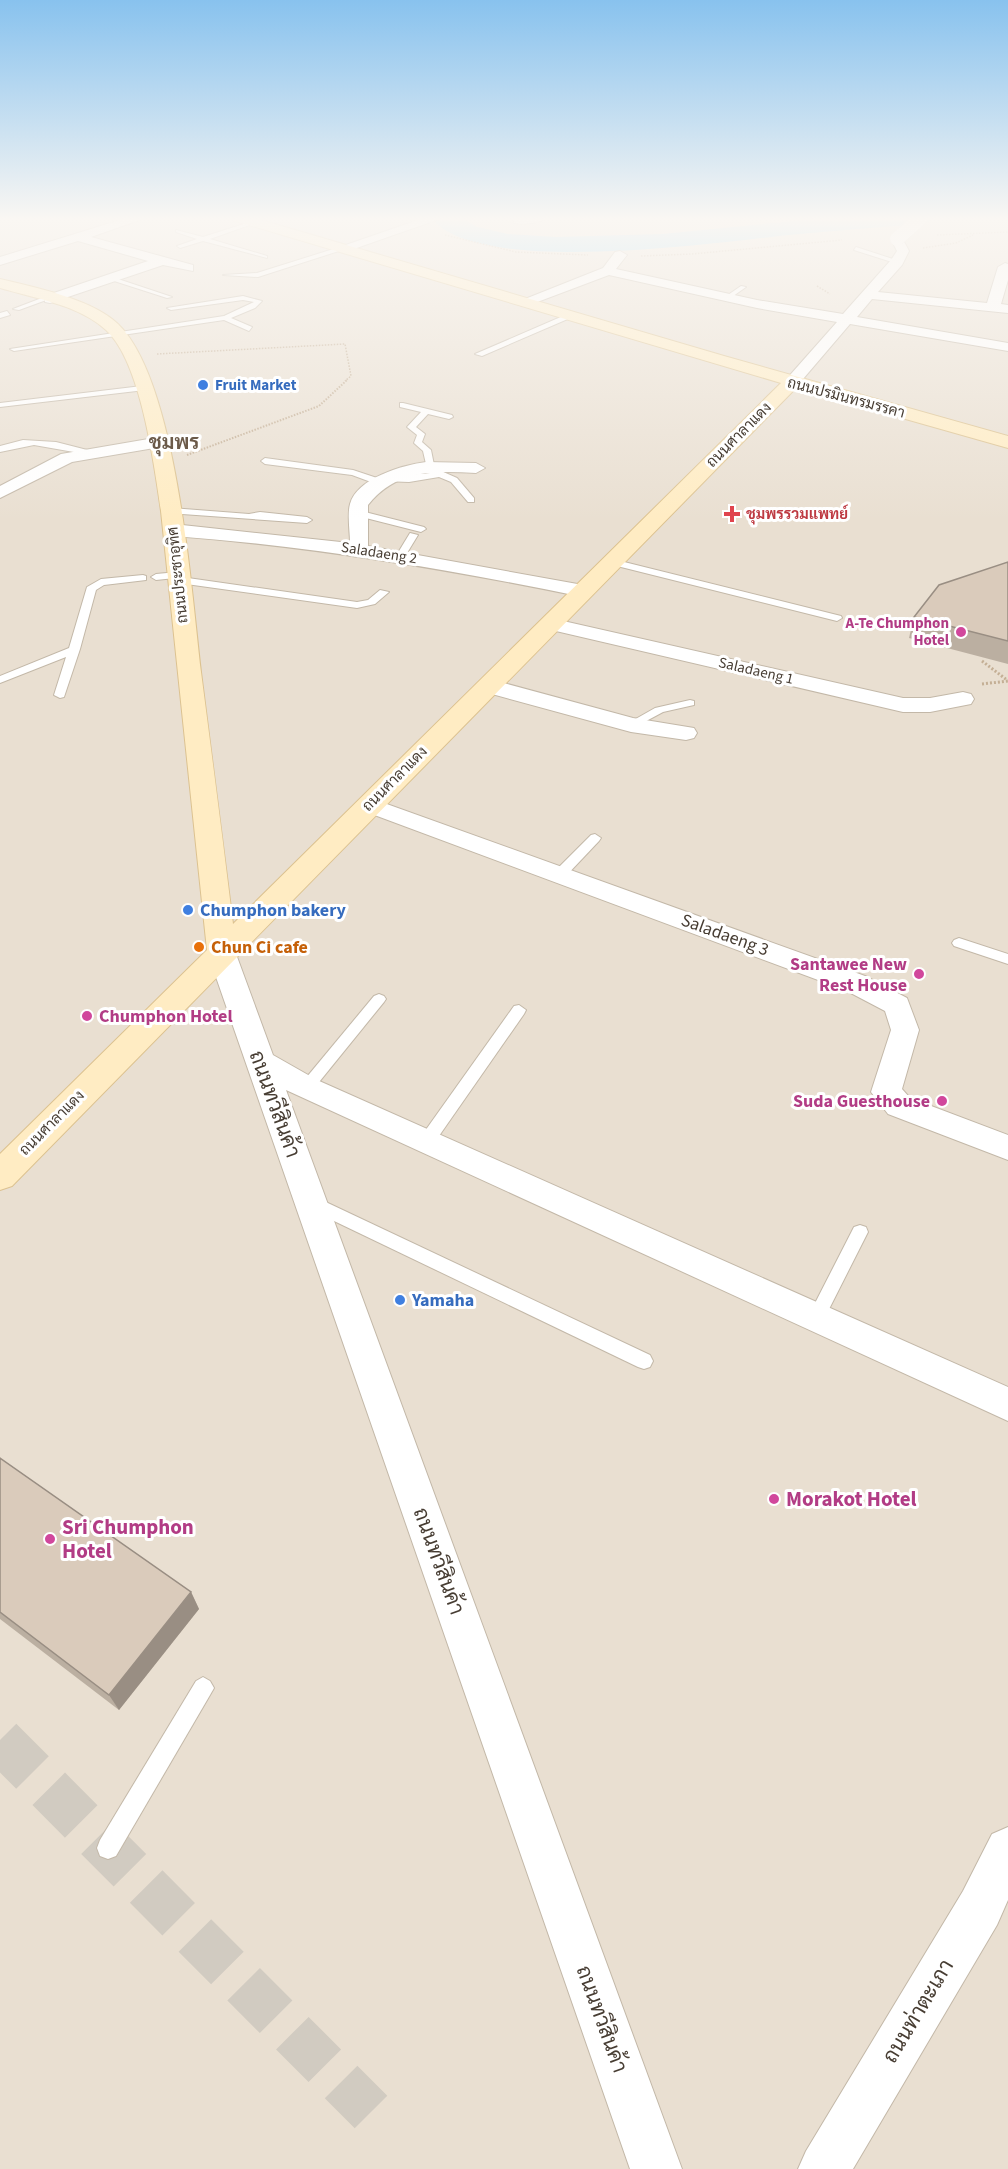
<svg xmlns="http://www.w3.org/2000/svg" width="1008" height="2169" viewBox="0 0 1008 2169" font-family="'Source Sans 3',Sarabun,sans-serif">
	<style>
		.residential { fill: #e9dfd1 }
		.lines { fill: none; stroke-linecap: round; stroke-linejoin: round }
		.river { fill: #98d8f8; fill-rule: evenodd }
		.street-tunnel { stroke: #d1cbc1; stroke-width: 46; stroke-dasharray: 46 23; stroke-linecap: butt }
		.lane-casing { stroke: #c3b8a8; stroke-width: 2 }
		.street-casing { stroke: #c3b8a8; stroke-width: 2 }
		.secondary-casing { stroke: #dcc290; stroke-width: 2 }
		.path-far2 { stroke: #c4af95; stroke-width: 1.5; stroke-dasharray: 1.5 1.5; stroke-linecap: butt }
		.path-far1 { stroke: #c4af95; stroke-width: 2; stroke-dasharray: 1.5 1.5; stroke-linecap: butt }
		.path { stroke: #c4af95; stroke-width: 3; stroke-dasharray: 2 2; stroke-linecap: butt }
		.lane { fill: #fff; fill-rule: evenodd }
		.street { fill: #fff; fill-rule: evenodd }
		.secondary { fill: #ffecc3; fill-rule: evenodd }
		.street-bridge-casing { stroke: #c3b8a8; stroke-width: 14; stroke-linecap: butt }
		.street-bridge { stroke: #fff; stroke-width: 14 }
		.wall { fill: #bbafa1 }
		.shaded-wall { fill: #998e83 }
		.building { fill: #dacbbb; stroke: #998e83; stroke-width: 1.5 }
		.shop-dot { fill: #3f7fe0; stroke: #fff; stroke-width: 2 }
		.health-dot { fill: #e0444e; stroke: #fff; stroke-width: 2 }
		.hotel-dot { fill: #d1479c; stroke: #fff; stroke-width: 2 }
		.food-dot { fill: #e8710a; stroke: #fff; stroke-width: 2 }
		.labels { text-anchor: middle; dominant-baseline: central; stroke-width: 6; stroke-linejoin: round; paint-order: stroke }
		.far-shop-label { font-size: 15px; font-weight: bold; fill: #366cbe; stroke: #fff; text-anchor: start }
		.far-street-label { font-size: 15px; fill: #473d33; stroke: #fff }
		.far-health-label { font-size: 15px; font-weight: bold; fill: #be3a42; stroke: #fff; text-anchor: start }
		.far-hotel-label { font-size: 15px; font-weight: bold; fill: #b23c85; stroke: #fff; text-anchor: end }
		.shop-label { font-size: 18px; font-weight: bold; fill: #366cbe; stroke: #fff; text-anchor: start }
		.street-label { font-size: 18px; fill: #473d33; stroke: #fff }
		.food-label { font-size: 18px; font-weight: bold; fill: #c56008; stroke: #fff; text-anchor: start }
		.hotel-label { font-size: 18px; font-weight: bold; fill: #b23c85; stroke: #fff; text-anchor: end }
		.far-district-label { font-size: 20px; font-weight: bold; fill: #6b5a49; stroke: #fff }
		.near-street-label { font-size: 21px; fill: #473d33; stroke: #fff }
		.near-hotel-label { font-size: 21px; font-weight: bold; fill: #b23c85; stroke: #fff; text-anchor: start }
	</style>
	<rect width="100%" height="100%" fill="#f4eee4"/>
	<!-- residential -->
	<rect class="residential" x="0" y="217" width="1008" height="1952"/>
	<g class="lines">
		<!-- river -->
		<path class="river" d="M431,217H460L477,227L508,234L556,237L662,234L834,217H933L929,222L921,224C877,227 833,231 789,235C721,242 473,278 431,217Z"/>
		<!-- street-tunnel -->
		<polyline class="street-tunnel" points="0,1740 371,2112"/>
		<defs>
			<g id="lane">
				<polygon points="253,221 258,222 210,239 267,256 267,258 203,241 180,248 177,246 197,239 176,232 176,230 203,237"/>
				<polygon points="343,246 345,249 258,277 223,275 257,273"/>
				<polygon points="856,247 899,261 900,262 895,263 854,250"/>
				<polygon points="108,277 112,277 172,297 167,298 108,279"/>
				<polygon points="741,286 746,287 729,299 725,299 725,297"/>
				<polygon points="47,296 49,299 19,310 13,309"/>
				<polygon points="243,296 262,301 255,308 231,318 252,327 249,331 224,320 14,351 10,349 224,316 254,302 243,300 171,310 167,308"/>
				<polygon points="7,311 10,315 0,318 0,313"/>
				<polygon points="570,313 577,315 482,356 475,354"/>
				<polygon points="142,386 146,388 145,390 0,407 0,403"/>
				<path d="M403,403L452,415L453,417L449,419L428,414L416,427L425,434L422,442L431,450L434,465L432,467L457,478L474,498V502H468L451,482L439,477L409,482L383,481L379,485L352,475L265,464L261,461L265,458L353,470L380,479C386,474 419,475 430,473L418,466L426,464L423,451L414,443L417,435L407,427L421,412L400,407V403Z"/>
				<polygon points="23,440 56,442 95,452 91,455 34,445 0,452 0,446"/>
				<polygon points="171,508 249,514 260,512 307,517 312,520 307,523 168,513 166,511"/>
				<polygon points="357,510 424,527 426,529 421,532 354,515 352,513"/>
				<polygon points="410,533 418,535 404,558 398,558 396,556"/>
				<polygon points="612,559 841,616 842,618 837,621 609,564 607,562"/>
				<polygon points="178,572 183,575 181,577 357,602 368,600 380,590 389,592 375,604 357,608 179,583 176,582 175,578 156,580 151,577 156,574"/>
				<polygon points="143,575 146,576 146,580 104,585 96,590 80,649 64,697 60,698 54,695 66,657 0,683 0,676 69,648 87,587 101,579"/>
				<polygon points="690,700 694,701 694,705 663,712 635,727 631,728 625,725 655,708"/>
				<polygon points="595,834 601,838 599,841 564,878 554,878 553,875 554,872 591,835"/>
				<polygon points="959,938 1008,954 1008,964 954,946 952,943 954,940"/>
				<polygon points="379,994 384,996 386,999 384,1002 311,1092 301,1092 298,1088 301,1084 374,996"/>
				<polygon points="519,1005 526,1010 524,1014 432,1146 420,1146 418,1142 420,1138 514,1006"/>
				<polygon points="313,1196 650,1355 653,1361 650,1367 644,1369 638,1367 307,1208 305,1203 307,1198"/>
				<polygon points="860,1225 866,1227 868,1232 822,1323 816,1325 810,1323 807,1318 810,1313 854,1227"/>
				<polygon points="203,1677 210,1681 214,1688 210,1695 116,1856 108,1859 100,1856 97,1848 100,1840 196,1681"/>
			</g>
			<g id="street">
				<polygon points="130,217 148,217 91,237 193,265 193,271 163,265 50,303 45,302 45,296 148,261 78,241 0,265 0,257"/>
				<polygon points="427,217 445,217 348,251 338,251 337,248"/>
				<path d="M514,217H548C541,223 523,225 514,223Z"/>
				<polygon points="897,235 901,236 909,251 902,265 878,292 987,303 998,267 1005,263 1008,264 1008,280 1001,304 1008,305 1008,313 872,299 857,317 1008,343 1008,351 850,324 797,386 791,388 783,383 837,322 757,308 609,275 532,304 522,304 520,301 603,268 615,252 620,251 627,255 616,269 757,300 843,314 891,260 897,251 891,239"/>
				<polygon points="160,437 168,442 166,446 72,462 0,498 0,486 61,454"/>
				<path d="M426,462L476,463L485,468L476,473C434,471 397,469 368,505V546L583,585L590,587L593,591L590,595L583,597C447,569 311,546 173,536L164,530L173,524L350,543C350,531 347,515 350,504C357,478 403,465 426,462Z"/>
				<polygon points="550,618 903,698 930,698 963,692 971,694 974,699 971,704 930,712 903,712 543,628 540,624 543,620"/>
				<polygon points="489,679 633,718 694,728 697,733 694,738 686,740 631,732 481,691 478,686 481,681"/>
				<polygon points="370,798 865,976 907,998 919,1030 902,1089 910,1098 1008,1135 1008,1160 888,1114 871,1092 891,1030 885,1011 845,990 361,810 358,805 361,800"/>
				<polygon points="222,945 232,947 236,954 273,1055 317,1080 1008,1387 1008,1421 286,1090 682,2169 630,2169 208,954 212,947"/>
				<polygon points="1008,1827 1008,1900 997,1925 853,2169 798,2169 806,2151 963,1891 992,1834"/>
			</g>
			<path id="secondary" d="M230,217H251L724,356L1008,436V448L796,388L12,1186L0,1190V1154L207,950L161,511C154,464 141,362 106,330C79,305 34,298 0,288V279C34,287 92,299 118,324C177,381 191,589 201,672C212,756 223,840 233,924L781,383L232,220Z"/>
		</defs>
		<!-- lane casing -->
		<use href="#lane" class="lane-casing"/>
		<!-- street casing -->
		<use href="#street" class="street-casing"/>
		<!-- secondary casing -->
		<use href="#secondary" class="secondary-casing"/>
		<!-- path-far2 -->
		<g class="path-far2">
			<polyline points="445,235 516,252 588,255"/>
			<polyline points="937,235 1008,232"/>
			<polyline points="923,248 956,243 973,235"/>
			<polyline points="641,256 692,254 842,240"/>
			<polyline points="817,286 830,294"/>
			<polyline points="157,354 345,344 351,376 345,381"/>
		</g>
		<!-- path-far1 -->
		<polyline class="path-far1" points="187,455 319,406 347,380"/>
		<!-- path -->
		<g class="path">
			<polyline points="982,661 1007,680"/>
			<polyline points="982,684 1008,681"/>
		</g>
		<!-- lane -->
		<use href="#lane" class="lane"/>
		<!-- street -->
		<use href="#street" class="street"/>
		<!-- secondary -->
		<use href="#secondary" class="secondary"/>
		<defs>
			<polyline id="street-bridge" points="897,239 922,217"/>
		</defs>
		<!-- street-bridge casing -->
		<use href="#street-bridge" class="street-bridge-casing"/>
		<!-- street-bridge -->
		<use href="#street-bridge" class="street-bridge"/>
	</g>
	<!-- wall -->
	<g class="wall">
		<polygon points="1008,562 1008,664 909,638 914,617"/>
		<polygon points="0,1458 191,1592 199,1609 119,1710 0,1619"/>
	</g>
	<!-- shaded-wall -->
	<polygon class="shaded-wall" points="191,1592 199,1609 119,1710 109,1695"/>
	<!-- building -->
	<g class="building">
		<polygon points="1008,562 1008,641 914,617 939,585"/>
		<polygon points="0,1458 191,1592 109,1695 0,1612"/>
	</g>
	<!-- sky -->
	<linearGradient id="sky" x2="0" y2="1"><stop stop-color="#88c2ee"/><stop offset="0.42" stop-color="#faf7f3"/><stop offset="1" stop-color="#faf7f3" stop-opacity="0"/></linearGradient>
	<rect width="1008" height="521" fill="url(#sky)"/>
	<!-- markers -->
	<g class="shop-dot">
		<circle cx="203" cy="385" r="6"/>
		<circle cx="188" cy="910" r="6"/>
		<circle cx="400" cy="1300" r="6"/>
	</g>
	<path class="health-dot" d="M729 505h6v6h6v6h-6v6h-6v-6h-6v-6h6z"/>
	<g class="hotel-dot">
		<circle cx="961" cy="632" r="6"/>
		<circle cx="919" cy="974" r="6"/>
		<circle cx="87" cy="1016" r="6"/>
		<circle cx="942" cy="1101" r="6"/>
		<circle cx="774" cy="1499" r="6"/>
		<circle cx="50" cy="1539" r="6"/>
	</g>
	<circle class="food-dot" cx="199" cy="947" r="6"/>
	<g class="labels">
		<!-- far-shop labels -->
		<g class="far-shop-label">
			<text x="215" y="385">Fruit Market</text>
		</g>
		<!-- far-street labels -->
		<g class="far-street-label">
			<text transform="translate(846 398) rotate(15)">ถนนปรมินทรมรรคา</text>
			<text transform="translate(739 435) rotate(-45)">ถนนศาลาแดง</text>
			<text transform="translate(379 553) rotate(9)">Saladaeng 2</text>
			<text transform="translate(178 575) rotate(-96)">ถนนประชาอุทิศ</text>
			<text transform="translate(756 671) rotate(13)">Saladaeng 1</text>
			<text transform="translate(395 779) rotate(-45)">ถนนศาลาแดง</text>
			<text transform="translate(52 1123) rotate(-45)">ถนนศาลาแดง</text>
		</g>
		<!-- far-health labels -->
		<g class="far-health-label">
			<text x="746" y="514">ชุมพรรวมแพทย์</text>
		</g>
		<!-- far-hotel labels -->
		<g class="far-hotel-label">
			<text x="949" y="623">A-Te Chumphon<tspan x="949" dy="17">Hotel</tspan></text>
		</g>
		<!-- shop labels -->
		<g class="shop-label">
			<text x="200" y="910">Chumphon bakery</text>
			<text x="412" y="1300">Yamaha</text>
		</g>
		<!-- street labels -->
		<g class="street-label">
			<text transform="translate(725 935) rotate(20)">Saladaeng 3</text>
		</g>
		<!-- food labels -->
		<g class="food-label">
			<text x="211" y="947">Chun Ci cafe</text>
		</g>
		<!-- hotel labels -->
		<g class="hotel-label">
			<text x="907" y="964">Santawee New<tspan x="907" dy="21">Rest House</tspan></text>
			<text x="99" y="1016" text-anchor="start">Chumphon Hotel</text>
			<text x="930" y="1101">Suda Guesthouse</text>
		</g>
		<!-- far-district labels -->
		<g class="far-district-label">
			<text x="174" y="443">ชุมพร</text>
		</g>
		<!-- near-street labels -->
		<g class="near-street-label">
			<text transform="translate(275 1104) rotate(70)">ถนนทวีสินค้า</text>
			<text transform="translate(439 1561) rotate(70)">ถนนทวีสินค้า</text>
			<text transform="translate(918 2011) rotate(-59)">ถนนท่าตะเภา</text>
			<text transform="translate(602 2019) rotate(70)">ถนนทวีสินค้า</text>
		</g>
		<!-- near-hotel labels -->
		<g class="near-hotel-label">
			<text x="786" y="1499">Morakot Hotel</text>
			<text x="62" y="1527">Sri Chumphon<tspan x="62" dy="24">Hotel</tspan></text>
		</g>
	</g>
</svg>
